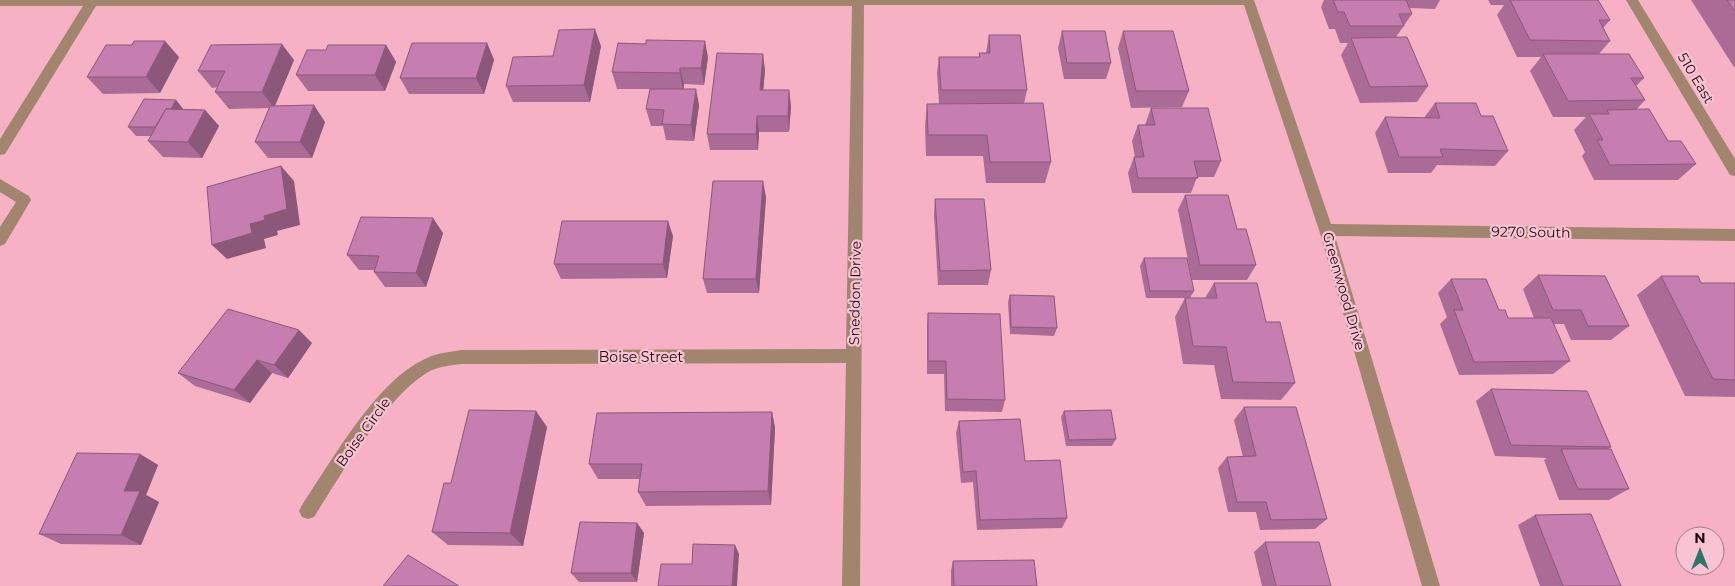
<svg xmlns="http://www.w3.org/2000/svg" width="1735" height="586" viewBox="0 0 1735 586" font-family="Montserrat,sans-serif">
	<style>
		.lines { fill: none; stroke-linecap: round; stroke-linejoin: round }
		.lane { fill: #a1856f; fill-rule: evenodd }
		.street { fill: #a1856f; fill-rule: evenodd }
		.wall { fill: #aa6c96 }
		.shaded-wall { fill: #8b587a }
		.building { fill: #c67daf; stroke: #8b587a }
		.labels { text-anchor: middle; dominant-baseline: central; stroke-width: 4.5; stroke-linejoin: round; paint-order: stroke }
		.street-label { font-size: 14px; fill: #250813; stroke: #f8c4d3 }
	</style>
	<rect width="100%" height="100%" fill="#f6b1c5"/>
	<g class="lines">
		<!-- lane -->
		<polygon class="lane" points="0,179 29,196 31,200 5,244 0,246 0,227 16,202 0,192"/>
		<!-- street -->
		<g class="street">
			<path d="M0,0H1254L1331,224L1735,229V241L1335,236L1440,586H1422L1319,230L1244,5H864L860,586H842L846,363L462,364C453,365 444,366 435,369C393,385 339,478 314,517L308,519L302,517L299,511L302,505C332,461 376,381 425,359C436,353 449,352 462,350L846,349L852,6H96L5,154L0,155V139L83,6H0Z"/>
			<polygon points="1626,0 1638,0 1735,159 1735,176 1730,175"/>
		</g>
	</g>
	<!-- wall -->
	<g class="wall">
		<polygon points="1324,0 1440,0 1435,9 1410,8 1412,14 1396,37 1428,86 1417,102 1360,103 1341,55 1348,43 1340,43 1335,29 1329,29 1321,7"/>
		<polygon points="1488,0 1598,0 1610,20 1603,28 1610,41 1599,54 1644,78 1636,86 1645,100 1636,110 1668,141 1696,164 1678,180 1594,180 1582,156 1585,152 1574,130 1586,117 1553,117 1530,71 1541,57 1517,57 1497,15 1504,5 1491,5"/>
		<polygon points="1691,0 1735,0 1735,67 1734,67"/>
		<polygon points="1062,31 1111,63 1106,79 1064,79 1058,48"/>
		<polygon points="1123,31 1189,91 1182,107 1131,108 1118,48"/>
		<polygon points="989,35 1027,90 1024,104 1051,162 1045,183 986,183 983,156 926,156 925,126 927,104 939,104 937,73 939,57 979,57 979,53 986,53"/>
		<polygon points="487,43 494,60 484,94 409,94 400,78"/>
		<polygon points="386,45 396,62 385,91 308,91 296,75 326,50"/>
		<polygon points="601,46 590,102 513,102 506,86"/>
		<polygon points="179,57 160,93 103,94 87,77"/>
		<polygon points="708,57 704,85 684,84 684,89 699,105 694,141 666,140 663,126 651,126 646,109 650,89 617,89 612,72"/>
		<polygon points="294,60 275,106 325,122 312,158 268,158 255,142 270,108 229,109 215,92 218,87 212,88 198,71"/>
		<polygon points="765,70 763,90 789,90 791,107 789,132 759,132 758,150 710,150 707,134"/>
		<polygon points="176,100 183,109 205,110 219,126 202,158 163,157 148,141 151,136 136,136 128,127"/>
		<polygon points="1435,103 1481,116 1508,151 1495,166 1437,165 1431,173 1388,173 1375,133 1385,117 1424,118"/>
		<polygon points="1151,108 1221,161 1214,177 1197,177 1191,193 1132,193 1128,173 1134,157 1135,157 1132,141 1138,125 1145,125"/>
		<polygon points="1185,195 1237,229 1256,265 1247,280 1192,280 1178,210"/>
		<polygon points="766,197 759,293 707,293 703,279"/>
		<polygon points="935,199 991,270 988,285 938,285 934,215"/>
		<polygon points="443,233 426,287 385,287 374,272 375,270 359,270 347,255"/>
		<polygon points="673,236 667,278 561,279 554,264"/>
		<polygon points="1144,258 1194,291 1190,298 1146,298 1140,266"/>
		<polygon points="1538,275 1629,326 1611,340 1571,340 1564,324 1554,324 1570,361 1553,374 1459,375 1440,324 1447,317 1438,293 1451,279 1499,310 1508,318 1534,318 1523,289"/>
		<polygon points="1661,276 1701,283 1735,283 1735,397 1685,396 1637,295"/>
		<polygon points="1214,283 1266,322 1295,383 1281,400 1221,399 1214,365 1183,364 1175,317 1185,298 1205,298"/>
		<polygon points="1010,295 1057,328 1054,336 1010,334 1008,302"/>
		<polygon points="928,313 1005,400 1002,412 945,411 944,374 927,374 927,326"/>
		<polygon points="312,343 288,378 272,373 250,403 195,386 178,373"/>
		<polygon points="1491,389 1611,447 1608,449 1629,489 1609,500 1559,500 1544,460 1547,458 1495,456 1476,401"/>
		<polygon points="1244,407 1327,519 1315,529 1260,530 1256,512 1228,512 1218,468 1227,457 1243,457 1234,420"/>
		<polygon points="1064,411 1116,439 1112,446 1066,446 1061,417"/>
		<polygon points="772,412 775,428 771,505 646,506 638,492 640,479 598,479 589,464"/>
		<polygon points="959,421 1025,461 1067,518 1062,528 977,530 973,482 961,483 956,433"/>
		<polygon points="547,427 523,546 448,545 432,532 451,483"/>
		<polygon points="140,454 158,465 146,495 159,502 141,545 61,544 39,534"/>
		<polygon points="1535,515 1621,586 1540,586 1518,525"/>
		<polygon points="637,523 644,533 637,582 579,582 571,573"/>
		<polygon points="1265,542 1331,586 1262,586 1254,552"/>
		<polygon points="953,561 1037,586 951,586 951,571"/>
	</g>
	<!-- shaded-wall -->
	<g class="shaded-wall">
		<polygon points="595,29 601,46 590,102 584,85"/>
		<polygon points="165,41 179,57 160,93 146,77"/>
		<polygon points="705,41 708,57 704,85 701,68"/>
		<polygon points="487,43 494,60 484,94 476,78"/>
		<polygon points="282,44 294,60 274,108 262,92"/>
		<polygon points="386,45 396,62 385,91 375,75"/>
		<polygon points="763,54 765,70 762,106 760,90"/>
		<polygon points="680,68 684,84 683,90 680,73"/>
		<polygon points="696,89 699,105 694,141 691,125"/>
		<polygon points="789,90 791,107 789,132 788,116"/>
		<polygon points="176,100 183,109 169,136 161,127"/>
		<polygon points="314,105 325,122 312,158 300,142"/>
		<polygon points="205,110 219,126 202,158 188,142"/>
		<polygon points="757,116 759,132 758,150 756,134"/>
		<polygon points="281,166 294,181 300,225 277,231 278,235 264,239 266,248 227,259 212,245 264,216"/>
		<polygon points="763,181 766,197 759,293 756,279"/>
		<polygon points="433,218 443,233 426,287 416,273"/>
		<polygon points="668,221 673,236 667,278 663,264"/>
		<polygon points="299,330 312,343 288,378 274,365"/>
		<polygon points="257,360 272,373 250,403 234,390"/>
		<polygon points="536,411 547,427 523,546 510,533"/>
		<polygon points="772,412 775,428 771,505 768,491"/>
		<polygon points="140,454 158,465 146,495 159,502 141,545 121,535 124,491"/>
		<polygon points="637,523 644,533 637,582 631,573"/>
		<polygon points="735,545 739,554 737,586 732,586"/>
	</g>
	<!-- building -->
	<g class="building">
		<polygon points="1333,0 1406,0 1412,14 1399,14 1404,26 1350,26 1344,12 1338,12"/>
		<polygon points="1510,0 1598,0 1610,20 1599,20 1610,41 1530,40"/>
		<polygon points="1727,0 1735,0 1735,11"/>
		<polygon points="595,29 584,85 506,86 513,57 553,56 559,30"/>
		<polygon points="1062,31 1105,31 1111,63 1067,63"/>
		<polygon points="1123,31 1173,31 1189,91 1136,91"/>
		<polygon points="989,35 1020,35 1027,90 941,90 939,57 980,57 979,53 990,53"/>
		<polygon points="1407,37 1428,86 1370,87 1351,38"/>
		<polygon points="646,40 705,41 701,68 680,68 680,73 612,72 618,43 646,44"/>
		<polygon points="134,41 165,41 146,77 87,77 106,45 132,45"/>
		<polygon points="412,43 487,43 476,78 400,78"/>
		<polygon points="282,44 262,92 215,92 225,71 198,71 211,45"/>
		<polygon points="328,45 386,45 375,75 296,75 307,50 326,50"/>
		<polygon points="717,53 763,54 760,90 789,90 788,116 757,116 756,134 707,134"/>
		<polygon points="1543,54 1629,54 1644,78 1631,78 1645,100 1568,101"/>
		<polygon points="650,89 696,89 691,125 662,124 664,110 646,109"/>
		<polygon points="144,99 176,100 171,109 166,109 155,127 128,127"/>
		<polygon points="1043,103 1051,162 990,162 987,135 928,135 927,104"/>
		<polygon points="1435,103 1476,103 1481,116 1493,116 1508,151 1440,149 1443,157 1399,157 1385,117 1440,118"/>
		<polygon points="314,105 300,142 255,142 270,106"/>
		<polygon points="1151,108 1208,108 1221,161 1194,161 1198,178 1138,178 1134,157 1144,157 1138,125 1155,125"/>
		<polygon points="166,109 205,110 188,142 148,141"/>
		<polygon points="1649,109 1668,141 1681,141 1696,164 1610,165 1597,140 1603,140 1589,114 1609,114 1607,110"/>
		<polygon points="281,166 287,209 264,216 265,220 250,224 252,233 212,245 207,187"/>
		<polygon points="713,181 763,181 756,279 703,279"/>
		<polygon points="1185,195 1228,195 1237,229 1246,229 1256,265 1200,265"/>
		<polygon points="935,199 984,199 991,270 940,271"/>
		<polygon points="361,217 433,218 416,273 374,272 379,256 347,255"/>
		<polygon points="562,221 668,221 663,264 554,264"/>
		<polygon points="1144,258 1187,258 1194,291 1150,291"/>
		<polygon points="1538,275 1605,276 1629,326 1588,326 1581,310 1553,310"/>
		<polygon points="1661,276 1698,276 1701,283 1735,283 1735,380 1713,379"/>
		<polygon points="1451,279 1486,279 1499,310 1505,310 1508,318 1551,318 1570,361 1474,362 1454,310 1463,310"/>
		<polygon points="1214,283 1257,283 1266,322 1280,322 1295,383 1233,382 1226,347 1193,346 1185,298 1217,298"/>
		<polygon points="1010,295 1054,296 1057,328 1011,327"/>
		<polygon points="228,309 299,330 274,365 257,360 234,390 178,373"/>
		<polygon points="928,313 1000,314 1005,400 947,399 946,361 928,361"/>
		<polygon points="1491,389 1587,391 1611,447 1511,445"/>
		<polygon points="1244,407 1296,407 1327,519 1271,520 1266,502 1237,502 1227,457 1256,456"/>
		<polygon points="469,410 536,411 510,533 432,532 444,483 451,483"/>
		<polygon points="1111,410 1116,439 1069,440 1064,411"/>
		<polygon points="772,412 768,491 638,492 642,464 589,464 597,413"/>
		<polygon points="1020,419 1025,461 1060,460 1067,518 980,520 976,471 963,472 959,421"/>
		<polygon points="1561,449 1611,449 1629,489 1578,489"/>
		<polygon points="77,453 140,454 124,491 140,491 121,535 39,534"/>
		<polygon points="1591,514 1621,586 1563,586 1535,515"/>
		<polygon points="580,522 637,523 631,573 571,573"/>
		<polygon points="1265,542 1319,542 1331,586 1276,586"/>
		<polygon points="693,544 735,545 732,586 658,586 661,564 692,564"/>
		<polygon points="408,555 459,586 383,586"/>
		<polygon points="1034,560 1037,586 954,586 953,561"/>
	</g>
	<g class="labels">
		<!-- street labels -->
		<g class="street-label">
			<text transform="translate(1696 78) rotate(59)">510 East</text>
			<text transform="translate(1531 232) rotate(1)">9270 South</text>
			<text transform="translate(1344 291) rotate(74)">Greenwood Drive</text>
			<text transform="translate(855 293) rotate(-89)">Sneddon Drive</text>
			<text x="641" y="357">Boise Street</text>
			<text transform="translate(363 432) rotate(-54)">Boise Circle</text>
		</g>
	</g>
	<!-- north arrow -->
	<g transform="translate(1700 551)"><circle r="24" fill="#f8c4d3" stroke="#a47986"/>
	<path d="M0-4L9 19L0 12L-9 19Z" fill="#307569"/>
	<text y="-8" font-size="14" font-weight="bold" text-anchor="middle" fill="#250813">N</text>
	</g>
</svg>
